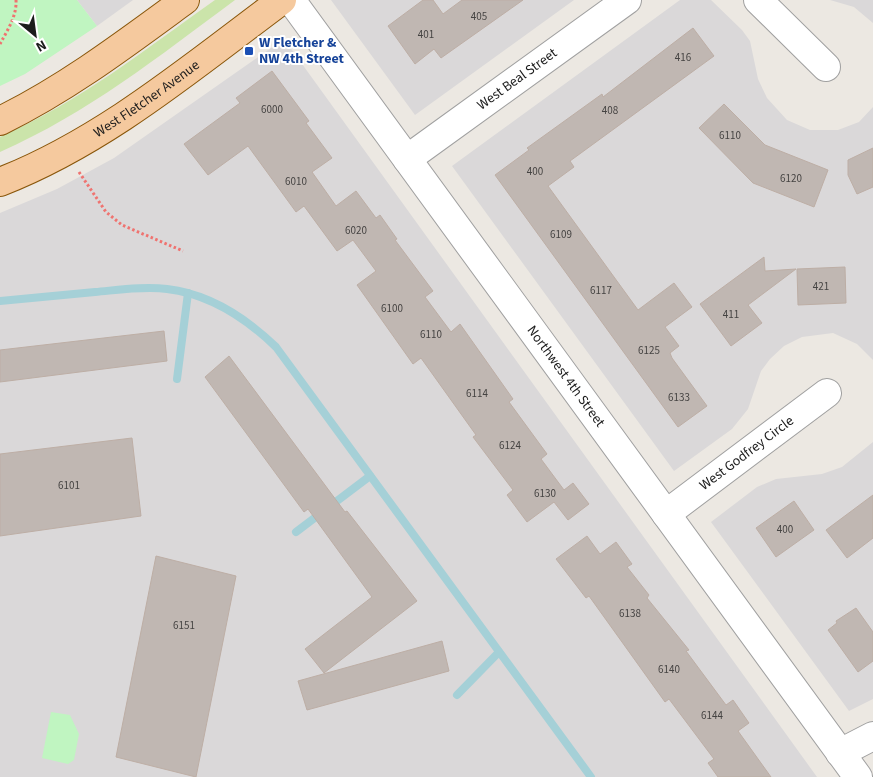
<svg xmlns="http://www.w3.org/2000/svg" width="873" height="777" viewBox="0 0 873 777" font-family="'Source Sans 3',sans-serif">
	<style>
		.residential { fill: #dad8d9 }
		.grass { fill: #cbe4aa }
		.park { fill: #c0f5c1 }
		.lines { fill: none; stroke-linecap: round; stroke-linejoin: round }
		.stream { stroke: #a5d0d7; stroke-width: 8 }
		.building { fill: #c0b7b2; stroke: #bdaea5 }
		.minor-casing { stroke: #a0a0a0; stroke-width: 30 }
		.major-casing { stroke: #89560a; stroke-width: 30 }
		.path { stroke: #ef7370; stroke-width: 3; stroke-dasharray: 2.5 2.5; stroke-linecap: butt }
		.minor { stroke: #fff; stroke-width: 28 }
		.major { stroke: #f5c99e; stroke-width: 28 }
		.transit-dot { fill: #1a4fb4; stroke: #fff; stroke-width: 2 }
		.labels { text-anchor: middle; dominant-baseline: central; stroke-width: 4; stroke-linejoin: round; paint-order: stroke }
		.number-label { font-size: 11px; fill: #454342 }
		.transit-label { font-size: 14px; font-weight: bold; fill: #164399; stroke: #fff; text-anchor: start }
		.street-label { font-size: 14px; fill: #1c1c1c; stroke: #fff }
	</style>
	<rect width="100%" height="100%" fill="#ece8e2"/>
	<!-- residential -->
	<g class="residential">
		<polygon points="77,0 133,0 97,26"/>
		<polygon points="331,0 574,0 415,115"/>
		<polygon points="680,0 711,0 742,30 750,41 758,79 767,98 787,120 810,130 838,130 859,122 873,107 873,360 857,344 833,333 802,337 784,346 770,359 761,371 748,409 732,429 674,471 452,166"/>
		<polygon points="830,0 873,0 873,23 854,7"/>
		<polygon points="284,39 817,777 0,777 0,213 57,189 114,158"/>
		<polygon points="873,442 873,699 849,711 711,522 757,487 776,479 822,474 842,467"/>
	</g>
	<!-- grass -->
	<path class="grass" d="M215,0H235C158,57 88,113 0,152V137C81,101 143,51 215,0Z"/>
	<!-- park -->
	<g class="park">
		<polygon points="0,0 77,0 97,26 25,74 0,86"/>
		<polygon points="51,712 70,715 79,734 74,760 68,764 42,758"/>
	</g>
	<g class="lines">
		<!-- stream -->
		<g class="stream">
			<path d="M0,301C32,298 63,295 95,292C118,290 144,286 167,289C210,294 246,318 276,347L591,777"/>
			<polyline points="177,379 188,293"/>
			<polyline points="296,532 370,476"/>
			<polyline points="457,695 499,652"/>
		</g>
	</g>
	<!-- building -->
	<g class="building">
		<polygon points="423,0 433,0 443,14 462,0 523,0 441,58 434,49 415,64 388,26"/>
		<polygon points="693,28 714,56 570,161 574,167 548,186 638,310 674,283 692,307 665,327 679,346 670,353 672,358 707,406 678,427 495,175 529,150 527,148 602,94 603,97"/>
		<polygon points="272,71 309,121 306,123 332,158 312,172 336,206 356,191 376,218 380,215 397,239 395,240 433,291 425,297 451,332 460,324 513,399 509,402 547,454 541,459 564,490 573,483 589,504 568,520 554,502 527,522 507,495 513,490 473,437 476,435 421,358 413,364 357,285 376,271 353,240 337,251 304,206 296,212 248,146 208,175 184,144 240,103 236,98"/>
		<polygon points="724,104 765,145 828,170 814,207 753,183 699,128"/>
		<polygon points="873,148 873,187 857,194 848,175 848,160"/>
		<polygon points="764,257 765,271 796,269 748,305 762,323 731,346 700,304"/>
		<polygon points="845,267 846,303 798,305 797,269"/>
		<polygon points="164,331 167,361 0,382 0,350"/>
		<polygon points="229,356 345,512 347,511 417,601 324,673 305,649 372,597 308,509 304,512 205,377"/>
		<polygon points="132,438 141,516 0,536 0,454"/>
		<polygon points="873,495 873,538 847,558 826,530"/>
		<polygon points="794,501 814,530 776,557 756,528"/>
		<polygon points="587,536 600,554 616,542 632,564 627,567 649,595 647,598 689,650 686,651 726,705 733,700 749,723 738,731 771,777 718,777 708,763 714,759 669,699 665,702 589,596 586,598 556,559"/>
		<polygon points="156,556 236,576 196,777 116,757"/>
		<polygon points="856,608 873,632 873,661 858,672 828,630 837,623 836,621"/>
		<polygon points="442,641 449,671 307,710 298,681"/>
	</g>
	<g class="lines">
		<defs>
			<g id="minor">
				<path id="s1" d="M291,0L858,777"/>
				<polyline points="758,0 826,67"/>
				<path id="s2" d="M407,159L627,0"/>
				<path id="s3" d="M666,514L827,393"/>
				<polyline points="840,753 873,736"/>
			</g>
			<g id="major">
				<path d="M0,121C67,88 125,44 185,0"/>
				<path id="s4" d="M0,182C105,141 193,66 282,0"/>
			</g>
		</defs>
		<!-- minor casing -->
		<use href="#minor" class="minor-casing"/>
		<!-- major casing -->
		<use href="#major" class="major-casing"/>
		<!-- path -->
		<g class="path">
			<path d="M0,44C7,31 17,16 16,0"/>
			<polyline points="79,172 106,212 122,225 183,251"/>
		</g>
		<!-- minor -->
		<use href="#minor" class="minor"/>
		<!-- major -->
		<use href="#major" class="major"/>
	</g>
	<!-- markers -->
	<rect class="transit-dot" x="244" y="46" width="10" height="10" rx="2.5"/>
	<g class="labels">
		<!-- number labels -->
		<g class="number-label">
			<text x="479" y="16">405</text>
			<text x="426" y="34">401</text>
			<text x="683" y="57">416</text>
			<text x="272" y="109">6000</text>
			<text x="610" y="110">408</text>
			<text x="730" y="135">6110</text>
			<text x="535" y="171">400</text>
			<text x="791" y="178">6120</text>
			<text x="296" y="181">6010</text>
			<text x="356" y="230">6020</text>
			<text x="561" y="234">6109</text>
			<text x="821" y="286">421</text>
			<text x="601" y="290">6117</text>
			<text x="392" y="308">6100</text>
			<text x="731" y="314">411</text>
			<text x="431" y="334">6110</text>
			<text x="649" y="350">6125</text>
			<text x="477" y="393">6114</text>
			<text x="679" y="397">6133</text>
			<text x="510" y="445">6124</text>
			<text x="69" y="485">6101</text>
			<text x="545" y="493">6130</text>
			<text x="785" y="529">400</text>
			<text x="630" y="613">6138</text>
			<text x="184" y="625">6151</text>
			<text x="669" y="669">6140</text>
			<text x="712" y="715">6144</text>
		</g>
		<!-- transit labels -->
		<g class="transit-label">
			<text x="259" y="43">W Fletcher &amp;<tspan x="259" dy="16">NW 4th Street</tspan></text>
		</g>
		<!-- street labels -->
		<g class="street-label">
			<text stroke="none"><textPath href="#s2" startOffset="136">West Beal Street</textPath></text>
			<text stroke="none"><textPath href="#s4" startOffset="169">West Fletcher Avenue</textPath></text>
			<text stroke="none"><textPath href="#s1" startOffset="466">Northwest 4th Street</textPath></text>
			<text stroke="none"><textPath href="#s3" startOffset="101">West Godfrey Circle</textPath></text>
		</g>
	</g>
	<!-- north arrow -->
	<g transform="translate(35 35) rotate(151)" stroke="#ffffff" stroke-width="4" paint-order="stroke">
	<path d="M0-4L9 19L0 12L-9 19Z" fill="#1c1c1c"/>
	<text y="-8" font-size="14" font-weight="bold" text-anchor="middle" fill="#1c1c1c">N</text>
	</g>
</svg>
